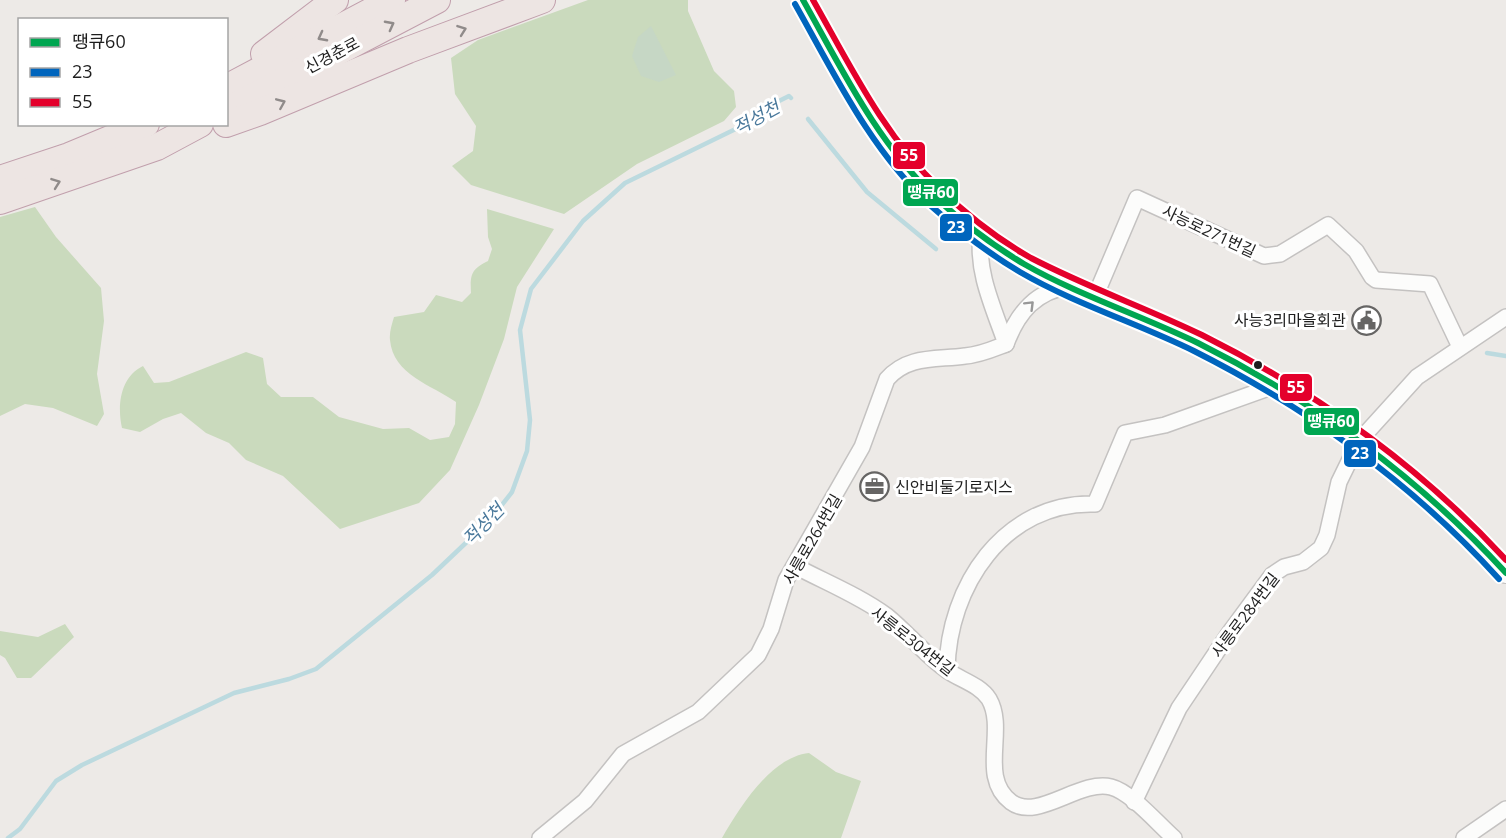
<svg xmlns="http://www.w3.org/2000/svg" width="1506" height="838" viewBox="0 0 1506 838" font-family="'Open Sans','Noto Sans KR',sans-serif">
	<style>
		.forest { fill: #cadabd }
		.cemetery { fill: #c6d7c5 }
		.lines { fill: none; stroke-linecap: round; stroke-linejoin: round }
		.stream { stroke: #bcdadf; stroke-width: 4.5 }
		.minor-casing { stroke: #c4c2c1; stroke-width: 18 }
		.tertiary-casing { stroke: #c4c2c1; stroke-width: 22 }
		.trunk-casing { stroke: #c19fac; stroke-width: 28 }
		.minor { stroke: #fcfcfb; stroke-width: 15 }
		.tertiary { stroke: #fcfcfb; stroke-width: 20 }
		.trunk { stroke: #ede5e3; stroke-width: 26 }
		.bus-1-casing { stroke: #fff; stroke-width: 10 }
		.bus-2-casing { stroke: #fff; stroke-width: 10 }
		.bus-3-casing { stroke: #fff; stroke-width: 10 }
		.bus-1 { stroke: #00a651; stroke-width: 6 }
		.bus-2 { stroke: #0065bd; stroke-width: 6 }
		.bus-3 { stroke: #e4002b; stroke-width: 6 }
		.oneway { stroke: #908b8a }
		.oneway2 { stroke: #989898 }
		.bus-dot { fill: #1e1e1e; stroke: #fff; stroke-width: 2 }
		.labels { text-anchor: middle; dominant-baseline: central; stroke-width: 6; stroke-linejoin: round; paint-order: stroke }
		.street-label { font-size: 16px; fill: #1e1e1e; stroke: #fff }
		.poi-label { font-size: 16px; fill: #1e1e1e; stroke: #fff; text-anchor: end }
		.water-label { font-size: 18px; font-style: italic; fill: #49789b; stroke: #fff }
		.line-badge { stroke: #fff; stroke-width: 2 }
		.badge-label { font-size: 16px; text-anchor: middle; font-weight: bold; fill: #fff }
	</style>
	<rect width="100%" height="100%" fill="#edeae7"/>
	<!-- forest -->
	<g class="forest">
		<polygon points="588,0 688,0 688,11 714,71 734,91 736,107 724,121 637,164 564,214 471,185 452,166 473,151 476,126 455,94 451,58 478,40"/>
		<polygon points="35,207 56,237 101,288 104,321 97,374 104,414 97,426 53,408 25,404 0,416 0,217"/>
		<path d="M487,209L554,229L517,287L504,339L479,405L450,470L419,503L340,529L283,476L246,460L229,443L206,433L181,413L163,419L140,432L122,428C117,406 120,377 143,366L154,383L169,382L246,352L263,358L267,384L281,397H313L339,417L383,429L409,428L430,440L449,437L455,424L456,402C432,385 393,375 390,340C389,333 392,324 394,317L424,312L436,295L462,302L471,293C470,275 471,269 488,261L492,249L488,237Z"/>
		<polygon points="65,624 74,637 31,678 17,678 5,658 0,655 0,631 38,637"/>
		<path d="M809,753L836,772L861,781L841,838H722C740,807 771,757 809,753Z"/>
	</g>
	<!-- cemetery -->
	<polygon class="cemetery" points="651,26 676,75 659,82 641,76 632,56 638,37"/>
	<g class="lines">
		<!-- stream -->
		<g class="stream">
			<polyline points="808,119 867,192 936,249"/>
			<polyline points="1487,353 1506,356"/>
			<polyline points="8,838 20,829 56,781 82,765 234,693 289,679 316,669 432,575 490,520 512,492 527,451 530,420 520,330 531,289 583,221 625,183 752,121 761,110 789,96 791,98"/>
		</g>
		<defs>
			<g id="minor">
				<polyline points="1095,297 1137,198 1264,256 1280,254 1328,225 1356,251 1372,277 1376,280 1430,284 1460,347"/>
				<path d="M1006,344C1018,312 1036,291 1070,286"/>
				<path d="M795,566C825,582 860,596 887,616C908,633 925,655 948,671C961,680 980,685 989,699C1007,730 978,777 1011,802C1037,822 1080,779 1111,787C1131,792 1158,824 1174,838"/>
				<path d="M947,670C948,587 1004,501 1095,504L1125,433L1165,425L1274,386"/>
				<polyline points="1134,802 1179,708 1230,632 1272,575 1284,567 1303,562 1321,548 1327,535 1339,482 1359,441 1417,377 1506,317"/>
				<path d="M540,838L585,801L623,754L698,712L758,655L771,629L786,580L862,447L887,379C908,355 936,360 965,356C980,355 993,349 1006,344C994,309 976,272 981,235"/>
				<polyline points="1464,838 1506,809"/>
			</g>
			<path id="tertiary" d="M803,0C831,48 856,101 889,146C925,194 975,234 1026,265C1091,296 1158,322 1221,355C1326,411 1428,482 1506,573"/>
			<g id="trunk">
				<polyline points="264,54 335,0"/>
				<polyline points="226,88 392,0"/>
				<polyline points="229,109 437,0"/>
				<polyline points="226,124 260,112 408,50 542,0"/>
				<polyline points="0,179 69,156 146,124"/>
				<polyline points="0,201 157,147 200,124"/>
			</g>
		</defs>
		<!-- minor casing -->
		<use href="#minor" class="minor-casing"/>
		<!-- tertiary casing -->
		<use href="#tertiary" class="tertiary-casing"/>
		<!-- trunk casing -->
		<use href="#trunk" class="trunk-casing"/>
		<!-- minor -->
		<use href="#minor" class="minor"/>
		<!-- tertiary -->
		<use href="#tertiary" class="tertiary"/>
		<!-- trunk -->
		<use href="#trunk" class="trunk"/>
		<defs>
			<path id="bus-1" d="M803,0C842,69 876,141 935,197C962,222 992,245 1024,264C1076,294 1142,316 1198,343C1314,401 1418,477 1506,573"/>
			<path id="bus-2" d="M795,4C835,75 870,149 930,205C958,230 988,253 1020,272C1075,304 1137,323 1194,351C1309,409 1413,484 1499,579"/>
			<path id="bus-3" d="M813,0C851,67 884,136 940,189C967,215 999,240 1031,258C1087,287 1146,308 1202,335C1316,392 1420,466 1506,560"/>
		</defs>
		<!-- bus-1 casing -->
		<use href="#bus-1" class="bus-1-casing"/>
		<!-- bus-2 casing -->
		<use href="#bus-2" class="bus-2-casing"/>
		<!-- bus-3 casing -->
		<use href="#bus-3" class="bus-3-casing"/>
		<!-- bus-1 -->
		<use href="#bus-1" class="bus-1"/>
		<!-- bus-2 -->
		<use href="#bus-2" class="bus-2"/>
		<!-- bus-3 -->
		<use href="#bus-3" class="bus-3"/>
	</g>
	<!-- one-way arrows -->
	<defs><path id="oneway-chevron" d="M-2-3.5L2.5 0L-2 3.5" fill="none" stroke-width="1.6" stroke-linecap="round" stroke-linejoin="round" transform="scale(1.5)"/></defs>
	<g class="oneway">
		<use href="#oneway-chevron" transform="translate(390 25) rotate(-28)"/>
		<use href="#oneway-chevron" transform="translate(462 30) rotate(-20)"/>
		<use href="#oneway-chevron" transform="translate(322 37) rotate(152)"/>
		<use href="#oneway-chevron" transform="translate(281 103) rotate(-23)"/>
		<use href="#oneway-chevron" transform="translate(56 183) rotate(-20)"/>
	</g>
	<use class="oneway2" href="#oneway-chevron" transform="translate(1030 305) rotate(-45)"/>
	<!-- icons -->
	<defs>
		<symbol id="civic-ring" viewBox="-11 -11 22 22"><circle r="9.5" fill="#fff" stroke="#666564" stroke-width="1.5"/><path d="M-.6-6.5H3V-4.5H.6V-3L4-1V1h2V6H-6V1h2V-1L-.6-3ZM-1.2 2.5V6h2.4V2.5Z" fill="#666564"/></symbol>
		<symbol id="office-ring" viewBox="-11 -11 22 22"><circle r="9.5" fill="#fff" stroke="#666564" stroke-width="1.5"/><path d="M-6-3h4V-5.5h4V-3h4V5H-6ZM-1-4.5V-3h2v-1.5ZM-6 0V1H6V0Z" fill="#666564"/></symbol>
	</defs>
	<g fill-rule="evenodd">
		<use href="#civic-ring" x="1350" y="304" width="33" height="33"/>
		<use href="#office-ring" x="858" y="470" width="33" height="33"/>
	</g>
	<!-- markers -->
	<circle class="bus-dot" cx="1258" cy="365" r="5"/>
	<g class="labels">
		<!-- street labels -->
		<g class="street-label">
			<text transform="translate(332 55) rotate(-28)">신경춘로</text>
			<text transform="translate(1209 231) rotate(25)">사능로271번길</text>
			<text transform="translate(812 539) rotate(-60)">사릉로264번길</text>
			<text transform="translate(1245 615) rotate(-53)">사릉로284번길</text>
			<text transform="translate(913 641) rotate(38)">사릉로304번길</text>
		</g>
		<!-- poi labels -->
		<g class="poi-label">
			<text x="1346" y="320">사능3리마을회관</text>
			<text x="895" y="487" text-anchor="start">신안비둘기로지스</text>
		</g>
		<!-- water labels -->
		<g class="water-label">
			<text transform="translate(756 117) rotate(-29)">적성천</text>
			<text transform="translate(483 524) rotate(-46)">적성천</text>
		</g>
	</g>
	<g class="line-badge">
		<rect x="892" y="141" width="34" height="29" rx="6" fill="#e4002b"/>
		<rect x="902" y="178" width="57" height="29" rx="6" fill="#00a651"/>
		<rect x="939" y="213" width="34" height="29" rx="6" fill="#0065bd"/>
		<rect x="1279" y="373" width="34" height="29" rx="6" fill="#e4002b"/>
		<rect x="1303" y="407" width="57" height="29" rx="6" fill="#00a651"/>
		<rect x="1343" y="439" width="34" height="29" rx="6" fill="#0065bd"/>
	</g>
	<g class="badge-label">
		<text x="909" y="161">55</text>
		<text x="931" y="198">땡큐60</text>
		<text x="956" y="233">23</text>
		<text x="1296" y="393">55</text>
		<text x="1331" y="427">땡큐60</text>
		<text x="1360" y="459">23</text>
	</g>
	<!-- legend -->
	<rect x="18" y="18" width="210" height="108" fill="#ffffff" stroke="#a5a5a5" stroke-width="1.5"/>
	<rect x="30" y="38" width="30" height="9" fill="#00a651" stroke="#a5a5a5" stroke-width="1.5"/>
	<text x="72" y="48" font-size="18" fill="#1e1e1e">땡큐60</text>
	<rect x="30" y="68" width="30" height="9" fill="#0065bd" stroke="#a5a5a5" stroke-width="1.5"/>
	<text x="72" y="78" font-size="18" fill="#1e1e1e">23</text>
	<rect x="30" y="98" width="30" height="9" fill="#e4002b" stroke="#a5a5a5" stroke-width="1.5"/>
	<text x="72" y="108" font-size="18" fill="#1e1e1e">55</text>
</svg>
